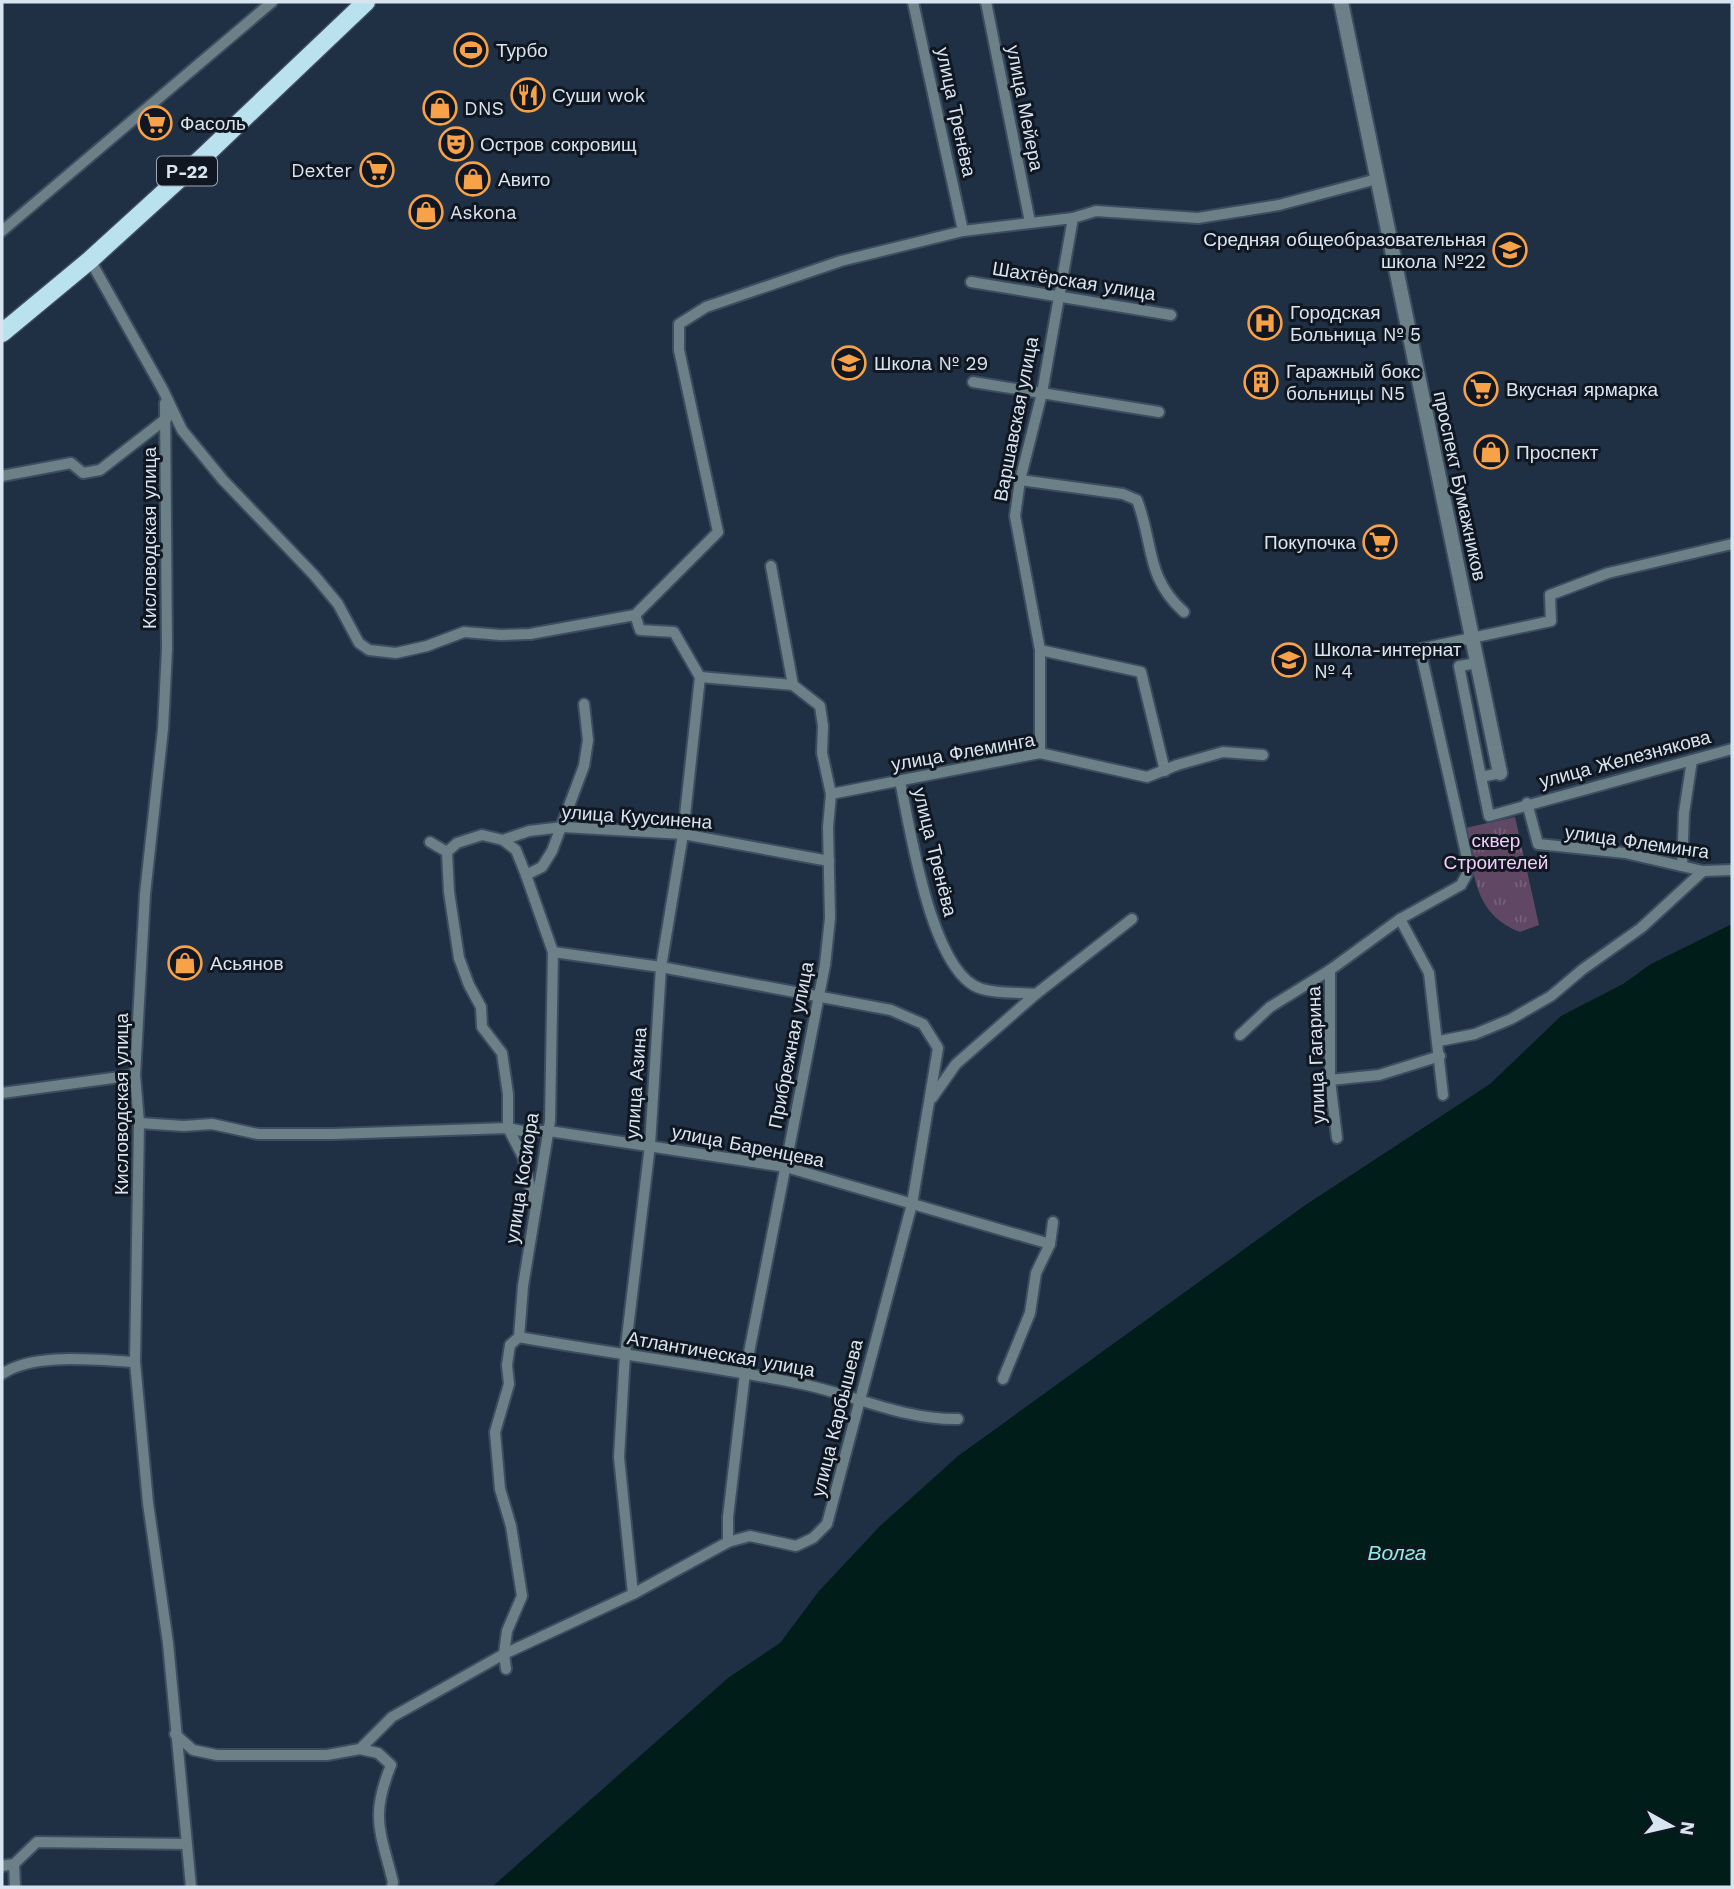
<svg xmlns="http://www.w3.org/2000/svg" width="1734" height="1889" viewBox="0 0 1734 1889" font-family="'Work Sans',sans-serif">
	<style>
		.park { fill: url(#park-tufts) }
		.water { fill: #001d1a }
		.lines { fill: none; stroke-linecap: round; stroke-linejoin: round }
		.minor-casing { stroke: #3d4d60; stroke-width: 14 }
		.tertiary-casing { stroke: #3d4d60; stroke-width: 18 }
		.trunk-casing { stroke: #3d4d60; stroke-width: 21 }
		.minor { stroke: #6b8087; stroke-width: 10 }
		.tertiary { stroke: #6b8087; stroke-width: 14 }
		.trunk { stroke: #bae1ee; stroke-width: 18 }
		.labels { text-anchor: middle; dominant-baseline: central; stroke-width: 6; stroke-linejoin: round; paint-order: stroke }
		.shield { fill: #101720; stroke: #9da6b2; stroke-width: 2 }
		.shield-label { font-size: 18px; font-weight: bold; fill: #d9e4f1 }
		.poi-label { font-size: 19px; fill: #d9e4f1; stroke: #101720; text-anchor: start }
		.street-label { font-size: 19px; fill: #d9e4f1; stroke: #101720 }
		.park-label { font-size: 19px; fill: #f3cdfa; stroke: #101720 }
		.water-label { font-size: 21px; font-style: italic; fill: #90ede1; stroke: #101720 }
	</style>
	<defs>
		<pattern id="park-tufts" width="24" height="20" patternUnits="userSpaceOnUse" patternTransform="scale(1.75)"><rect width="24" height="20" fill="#604764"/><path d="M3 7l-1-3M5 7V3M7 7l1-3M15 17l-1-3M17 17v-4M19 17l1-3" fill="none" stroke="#76617b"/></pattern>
	</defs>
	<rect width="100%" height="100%" fill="#1f3044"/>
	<!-- park -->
	<path class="park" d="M1515,817L1539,925L1520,932C1472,913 1475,873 1465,828Z"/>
	<!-- water -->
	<polygon class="water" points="1732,924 1732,1887 492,1887 728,1678 780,1643 819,1591 880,1526 958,1456 1304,1206 1490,1084 1561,1016 1623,984 1651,964"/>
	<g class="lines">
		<defs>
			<g id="minor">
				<polyline points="913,2 963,231"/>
				<polyline points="986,2 1030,222"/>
				<polyline points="2,231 272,2"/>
				<polyline points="90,260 163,390 182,430 223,480 314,575 338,604 359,643 369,650 396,653 427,646 464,632 501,635 530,634 635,615 718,532 679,350 679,324 706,307 841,261 963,231 1073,218 1096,211 1198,218 1279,205 1377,179"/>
				<polyline points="971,282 1171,315"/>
				<polyline points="973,382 1159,412"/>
				<polyline points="165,403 167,649 163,729 145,894 135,1075 139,1123 135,1362 148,1503 168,1643 191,1887"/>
				<polyline points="2,476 71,463 83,473 100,470 167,418"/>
				<path d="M1020,480L1123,494L1137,500C1154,544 1145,577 1184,612"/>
				<polyline points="1040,650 1141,672 1165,771"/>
				<polyline points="1478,663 1459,666 1481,777"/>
				<polyline points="700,677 793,685"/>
				<polyline points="1040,753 1040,650 1015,516 1020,480 1042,393 1073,218"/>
				<polyline points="1500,773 1481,777 1489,816 1732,749"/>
				<path d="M900,781C910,827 931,975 982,989C998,994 1019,992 1036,994L1132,919"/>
				<polyline points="831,794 1040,753 1147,777 1177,765 1223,752 1263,755"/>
				<polyline points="1527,803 1538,844 1625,853 1703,871 1732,870"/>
				<polyline points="503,840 516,850 526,875"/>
				<polyline points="430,842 447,852 449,892 459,958 469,985 481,1007 482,1027 502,1053 508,1094 508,1128 523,1157 534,1203"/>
				<polyline points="447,852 457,843 482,835 503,840 529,831 563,827 683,834 829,861"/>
				<polyline points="1682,866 1684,813 1692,760"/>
				<polyline points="1330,970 1330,1080 1337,1138"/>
				<polyline points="1240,1035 1270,1007 1330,970 1400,919"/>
				<polyline points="1439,1041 1475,1034 1511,1019 1551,996 1583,969 1641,928 1703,871"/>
				<polyline points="1330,1080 1379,1075 1440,1056"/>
				<polyline points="2,1093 135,1075"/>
				<polyline points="1443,1095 1429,973 1400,919 1461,885 1467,874 1467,858 1420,649 1551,621 1550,595 1608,573 1732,544"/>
				<polyline points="932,1098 956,1064 1036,994"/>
				<polyline points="139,1123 184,1126 212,1124 258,1134 333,1134 508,1128 522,1131 549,1131 786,1167 1050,1244"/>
				<path d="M519,1337C613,1354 708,1365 802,1384C854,1395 904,1420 958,1419"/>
				<path d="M2,1374C34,1352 96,1360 135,1362"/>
				<polyline points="1003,1379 1030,1313 1036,1273 1050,1244 1053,1222"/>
				<polyline points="728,1542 728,1517 745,1373 825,965 830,918 828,827 831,794 822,753 823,726 820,706 793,685 771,566"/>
				<polyline points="633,1594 619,1457 625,1354 650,1145 661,967 683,834 700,677 674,632 640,630 635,615"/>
				<polyline points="506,1669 504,1654 507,1631 522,1596 511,1526 500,1489 495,1432 509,1384 507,1365 510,1345 519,1337 523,1286 550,1121 553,952 526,875 542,867 552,851 584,766 588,740 584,704"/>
				<polyline points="175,1734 193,1750 217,1755 327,1755 360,1749 392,1717 504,1654 633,1594 728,1542 750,1536 796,1546 813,1538 827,1524 912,1204 938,1048 923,1024 891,1010 661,967 553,952"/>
				<path d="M360,1749L378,1753L391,1765C370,1817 380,1830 393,1882L392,1887"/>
				<polyline points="14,1864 15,1887"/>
				<polyline points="2,1866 14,1864 37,1842 186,1844"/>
			</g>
			<polyline id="tertiary" points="1341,2 1500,773"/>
			<polyline id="trunk" points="2,333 90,260 202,158 366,2"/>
		</defs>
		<!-- minor casing -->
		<use href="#minor" class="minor-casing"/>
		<!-- tertiary casing -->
		<use href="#tertiary" class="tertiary-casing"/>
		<!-- trunk casing -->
		<use href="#trunk" class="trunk-casing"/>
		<!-- minor -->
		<use href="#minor" class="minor"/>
		<!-- tertiary -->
		<use href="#tertiary" class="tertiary"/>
		<!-- trunk -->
		<use href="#trunk" class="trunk"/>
	</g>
	<!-- icons -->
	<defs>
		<symbol id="stadium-ring" viewBox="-11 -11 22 22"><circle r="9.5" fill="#101720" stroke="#f7a149" stroke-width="1.5"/><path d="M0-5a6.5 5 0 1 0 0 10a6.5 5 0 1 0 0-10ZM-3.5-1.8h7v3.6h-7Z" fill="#f7a149"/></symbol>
		<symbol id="restaurant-ring" viewBox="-11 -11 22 22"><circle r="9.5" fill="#101720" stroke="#f7a149" stroke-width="1.5"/><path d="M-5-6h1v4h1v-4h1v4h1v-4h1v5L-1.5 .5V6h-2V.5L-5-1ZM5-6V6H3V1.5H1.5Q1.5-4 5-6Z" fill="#f7a149"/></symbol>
		<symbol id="shop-ring" viewBox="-11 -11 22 22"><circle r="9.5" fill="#101720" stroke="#f7a149" stroke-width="1.5"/><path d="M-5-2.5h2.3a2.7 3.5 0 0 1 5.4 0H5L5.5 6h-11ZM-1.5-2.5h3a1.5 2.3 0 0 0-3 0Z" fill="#f7a149"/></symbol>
		<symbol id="supermarket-ring" viewBox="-11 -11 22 22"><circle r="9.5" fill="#101720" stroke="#f7a149" stroke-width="1.5"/><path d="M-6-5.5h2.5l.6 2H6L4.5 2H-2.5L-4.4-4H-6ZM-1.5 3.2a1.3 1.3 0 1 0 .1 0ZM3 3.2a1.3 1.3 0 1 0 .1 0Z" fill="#f7a149"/></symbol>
		<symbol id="theatre-ring" viewBox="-11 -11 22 22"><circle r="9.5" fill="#101720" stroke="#f7a149" stroke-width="1.5"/><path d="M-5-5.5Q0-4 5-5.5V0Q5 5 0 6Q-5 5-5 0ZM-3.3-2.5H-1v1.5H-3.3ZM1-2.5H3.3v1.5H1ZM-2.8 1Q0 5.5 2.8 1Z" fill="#f7a149"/></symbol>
		<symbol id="school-ring" viewBox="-11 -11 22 22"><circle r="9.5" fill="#101720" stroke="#f7a149" stroke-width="1.5"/><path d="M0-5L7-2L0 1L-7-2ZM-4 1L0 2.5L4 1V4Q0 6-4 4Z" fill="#f7a149"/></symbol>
		<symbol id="hospital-ring" viewBox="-11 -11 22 22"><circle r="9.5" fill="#101720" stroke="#f7a149" stroke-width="1.5"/><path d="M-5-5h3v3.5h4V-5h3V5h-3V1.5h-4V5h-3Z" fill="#f7a149"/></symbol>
		<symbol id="building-ring" viewBox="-11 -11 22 22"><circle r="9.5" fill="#101720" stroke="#f7a149" stroke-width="1.5"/><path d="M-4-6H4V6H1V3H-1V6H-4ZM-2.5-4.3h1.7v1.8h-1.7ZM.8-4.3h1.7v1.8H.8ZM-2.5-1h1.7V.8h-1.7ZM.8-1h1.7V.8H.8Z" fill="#f7a149"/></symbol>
	</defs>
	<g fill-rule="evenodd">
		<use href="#stadium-ring" x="452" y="31" width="38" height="38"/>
		<use href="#restaurant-ring" x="509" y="76" width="38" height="38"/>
		<use href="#shop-ring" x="421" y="89" width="38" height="38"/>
		<use href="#supermarket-ring" x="136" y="104" width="38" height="38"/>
		<use href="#theatre-ring" x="437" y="125" width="38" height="38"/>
		<use href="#supermarket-ring" x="358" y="151" width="38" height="38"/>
		<use href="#shop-ring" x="454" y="160" width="38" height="38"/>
		<use href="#shop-ring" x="407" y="193" width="38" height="38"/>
		<use href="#school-ring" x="1491" y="231" width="38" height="38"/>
		<use href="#hospital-ring" x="1246" y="304" width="38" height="38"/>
		<use href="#school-ring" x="830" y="344" width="38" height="38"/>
		<use href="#building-ring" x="1242" y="363" width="38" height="38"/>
		<use href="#supermarket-ring" x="1462" y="370" width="38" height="38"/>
		<use href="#shop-ring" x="1472" y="433" width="38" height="38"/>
		<use href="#supermarket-ring" x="1361" y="523" width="38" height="38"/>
		<use href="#school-ring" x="1270" y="641" width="38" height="38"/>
		<use href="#shop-ring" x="166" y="944" width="38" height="38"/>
	</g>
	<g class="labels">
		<!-- shield labels -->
		<rect class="shield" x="157" y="156.5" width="60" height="29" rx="5"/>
		<g class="shield-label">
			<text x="187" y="171">Р-22</text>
		</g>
		<!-- poi labels -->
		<g class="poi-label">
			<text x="496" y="50">Турбо</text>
			<text x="552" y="95">Суши wok</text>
			<text x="464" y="108">DNS</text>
			<text x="180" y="123">Фасоль</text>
			<text x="480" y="144">Остров сокровищ</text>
			<text x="352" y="170" text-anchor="end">Dexter</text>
			<text x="498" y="179">Авито</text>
			<text x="450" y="212">Askona</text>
			<text x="1486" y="239" text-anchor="end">Средняя общеобразовательная<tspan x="1486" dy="22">школа №22</tspan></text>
			<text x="1290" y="312">Городская<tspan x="1290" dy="22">Больница № 5</tspan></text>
			<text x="874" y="363">Школа № 29</text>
			<text x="1286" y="371">Гаражный бокс<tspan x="1286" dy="22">больницы N5</tspan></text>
			<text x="1506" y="389">Вкусная ярмарка</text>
			<text x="1516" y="452">Проспект</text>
			<text x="1356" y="542" text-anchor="end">Покупочка</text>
			<text x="1314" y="649">Школа-интернат<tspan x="1314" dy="22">№ 4</tspan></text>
			<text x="210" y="963">Асьянов</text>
		</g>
		<!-- street labels -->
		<g class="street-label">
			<text transform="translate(1025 108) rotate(79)">улица Мейера</text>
			<text transform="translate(956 112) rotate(78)">улица Тренёва</text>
			<text transform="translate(1074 281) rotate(9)">Шахтёрская улица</text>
			<text transform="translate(1016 419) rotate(-79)">Варшавская улица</text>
			<text transform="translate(1460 486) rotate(78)">проспект Бумажников</text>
			<text transform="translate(149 538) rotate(-90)">Кисловодская улица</text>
			<text transform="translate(963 752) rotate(-10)">улица Флеминга</text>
			<text transform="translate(1625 759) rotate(-15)">улица Железнякова</text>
			<text transform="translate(637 817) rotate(4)">улица Куусинена</text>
			<text transform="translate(1637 842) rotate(8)">улица Флеминга</text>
			<text transform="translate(935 852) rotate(76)">улица Тренёва</text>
			<text transform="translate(791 1045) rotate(-79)">Прибрежная улица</text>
			<text transform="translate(1316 1055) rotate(-92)">улица Гагарина</text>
			<text transform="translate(636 1083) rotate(-86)">улица Азина</text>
			<text transform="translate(121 1104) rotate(-90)">Кисловодская улица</text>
			<text transform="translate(748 1146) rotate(11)">улица Баренцева</text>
			<text transform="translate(522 1178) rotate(-81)">улица Косиора</text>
			<text transform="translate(721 1354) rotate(10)">Атлантическая улица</text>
			<text transform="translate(837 1418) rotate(-76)">улица Карбышева</text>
		</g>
		<!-- park labels -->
		<g class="park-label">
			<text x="1496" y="840">сквер<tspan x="1496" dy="22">Строителей</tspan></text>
		</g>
		<!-- water labels -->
		<g class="water-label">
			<text x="1397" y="1552">Волга</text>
		</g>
	</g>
	<!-- border -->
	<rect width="1734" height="1889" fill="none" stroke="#d9e4f1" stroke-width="7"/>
	<!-- north arrow -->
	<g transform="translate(1671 1826) rotate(98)" stroke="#101720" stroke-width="5" paint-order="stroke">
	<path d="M0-5L12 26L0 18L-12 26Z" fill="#d9e4f1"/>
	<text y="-10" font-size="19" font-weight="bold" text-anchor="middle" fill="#d9e4f1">N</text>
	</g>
</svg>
